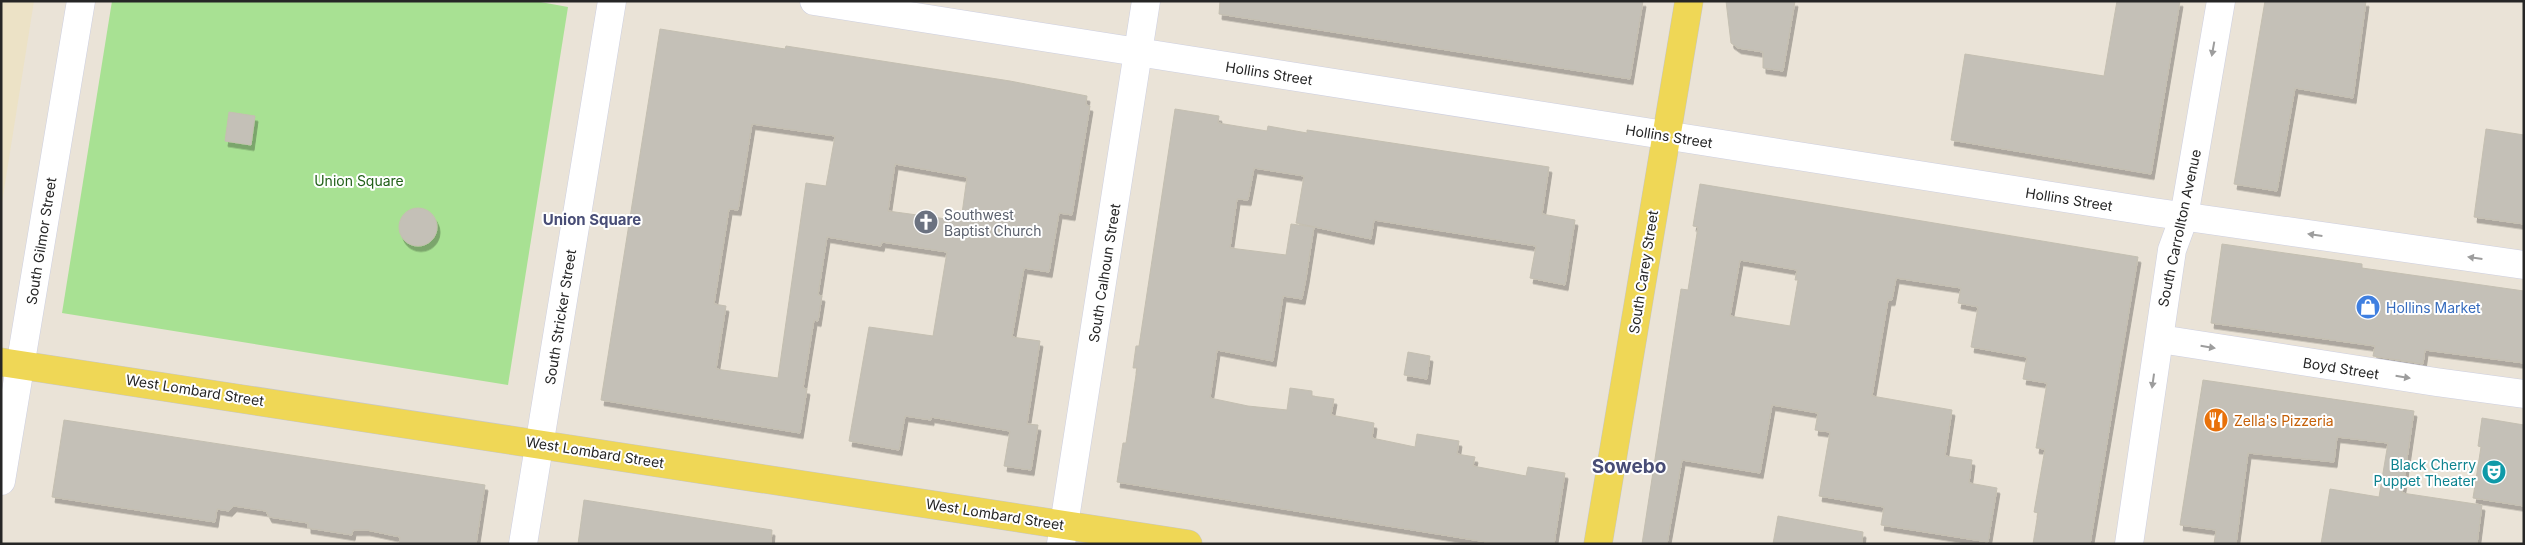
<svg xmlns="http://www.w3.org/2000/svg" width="2525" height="545" viewBox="0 0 2525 545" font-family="Inter,sans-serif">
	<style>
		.education { fill: #ece2c6 }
		.green { fill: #a8e193 }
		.building { fill: #c4c0b7; stroke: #c4bfb1; fill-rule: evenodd; filter: url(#shadow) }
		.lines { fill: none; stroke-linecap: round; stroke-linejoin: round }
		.minor-casing { stroke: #cdcfe0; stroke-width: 29 }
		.major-casing { stroke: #c7c7c7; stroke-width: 29 }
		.minor { stroke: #fff; stroke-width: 28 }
		.major { stroke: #efd756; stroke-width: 28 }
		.oneway { fill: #9d9d9d }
		.labels { text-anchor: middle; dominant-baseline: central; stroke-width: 4; stroke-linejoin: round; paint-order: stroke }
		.street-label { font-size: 14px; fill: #262626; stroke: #fff }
		.park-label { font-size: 14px; fill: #226119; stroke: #fff }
		.worship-label { font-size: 14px; fill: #5b616d; stroke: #fff; text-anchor: start }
		.shop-label { font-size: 14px; fill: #366cbe; stroke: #fff; text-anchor: start }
		.food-label { font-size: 14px; fill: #c56008; stroke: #fff; text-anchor: start }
		.culture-label { font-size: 14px; fill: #0d838f; stroke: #fff; text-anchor: end }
		.neighbourhood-label { font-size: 15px; font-weight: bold; fill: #484d76; stroke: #fff }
		.district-label { font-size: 19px; font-weight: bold; fill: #484d76; stroke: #fff }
	</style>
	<defs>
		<filter id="shadow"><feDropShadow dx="3" dy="5.5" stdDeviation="0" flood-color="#0004"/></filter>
	</defs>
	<rect width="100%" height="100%" fill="#eae3d7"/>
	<!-- education -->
	<polygon class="education" points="1,1 34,1 1,209"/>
	<!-- green -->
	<polygon class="green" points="112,1 535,1 568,7 508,385 62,313"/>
	<!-- building -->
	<g class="building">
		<polygon points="1220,1 1643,1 1630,79 1219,14"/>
		<polygon points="1726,1 1795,1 1783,71 1763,68 1763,52 1738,48 1731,43"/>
		<polygon points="2117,1 2180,1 2151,174 1951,140 1965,54 2104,76"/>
		<polygon points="2265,1 2366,1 2353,98 2295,88 2277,191 2234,184"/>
		<path d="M660,29L785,49L786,46L1010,81L1087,96L1086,105L1090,106L1072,215L1059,213L1049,272L1024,268L1012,337L1040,341L1027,424L1038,425L1031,470L1004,466L1010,431L931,417V420L905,416L899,450L849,441L869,327L933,336L947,252L882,242L881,246L827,237L818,295L822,296L818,321L814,320L803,388L807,389L800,433L601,400ZM752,124L835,136L826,186L806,183L778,378L716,369L726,306L714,304L729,209L738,210ZM895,164L967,177L961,221L888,211Z"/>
		<polygon points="1175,109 1219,116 1218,123 1267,131 1268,126 1307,133 1307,130 1549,167 1542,214 1575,220 1565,285 1530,278 1536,246 1374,220 1371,239 1296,223 1304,176 1254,168 1248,200 1237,199 1230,248 1286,255 1291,224 1314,227 1306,278 1302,299 1283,296 1273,361 1217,350 1210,398 1248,406 1287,410 1290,388 1312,391 1312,396 1334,399 1331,415 1374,423 1372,438 1415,447 1417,434 1459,441 1457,454 1475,457 1473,466 1526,476 1528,467 1565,473 1554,544 1499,544 1117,482 1123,443 1126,443 1137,368 1133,368 1136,346 1139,346"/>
		<polygon points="229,112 255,116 251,145 225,141"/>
		<polygon points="2486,129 2524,135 2524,224 2474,217"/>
		<path d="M1700,184L2138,257L2090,544H2033L2038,513L2034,512L2045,449L2036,448L2047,383L2023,379L2027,357L1971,347L1978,307L1958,303L1961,288L1896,278L1892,300H1888L1872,396L1952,410L1945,456L1972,460L1969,483L1997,488L1988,542L1881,525L1884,507L1819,496L1830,432L1815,430L1818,413L1772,405L1760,473L1682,460L1667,544H1642L1681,289L1688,290L1698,227L1693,226ZM1740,260L1797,270L1795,280H1798L1790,326L1730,316Z"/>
		<circle cx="418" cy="227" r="19"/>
		<polygon points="2222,244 2362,264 2362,268 2524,291 2524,363 2425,350 2423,364 2373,356 2375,346 2211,323"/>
		<polygon points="1408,352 1430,356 1427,379 1404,375"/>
		<polygon points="2203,380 2414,411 2402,493 2482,505 2477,544 2321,544 2330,489 2379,497 2388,443 2337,437 2334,462 2248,453 2236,544 2214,544 2216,530 2180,525"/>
		<polygon points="2482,418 2524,425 2524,506 2473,498 2481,447 2478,446"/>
		<polygon points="64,420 485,485 476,544 399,544 400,537 367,530 353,530 352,535 308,528 308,523 269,517 266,511 234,506 229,511 217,509 215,522 52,497"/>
		<polygon points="584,500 772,530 771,544 578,544"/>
		<polygon points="1778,516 1863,532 1862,544 1773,544"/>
	</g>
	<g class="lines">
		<defs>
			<g id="minor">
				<polyline points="814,1 2153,212 2524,265"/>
				<polyline points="2160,339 2436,382 2524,394"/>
				<polyline points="1,481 81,1"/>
				<polyline points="523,544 612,1"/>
				<polyline points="1061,544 1146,1"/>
				<polyline points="2129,544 2172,250 2184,217 2221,1"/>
			</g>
			<g id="major">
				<polyline points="1,362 1188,544"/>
				<polyline points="1598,544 1689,1"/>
			</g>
		</defs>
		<!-- minor casing -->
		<use href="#minor" class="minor-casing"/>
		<!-- major casing -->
		<use href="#major" class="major-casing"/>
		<!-- minor -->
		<use href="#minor" class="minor"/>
		<!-- major -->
		<use href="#major" class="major"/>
	</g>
	<!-- one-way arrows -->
	<defs><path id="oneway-solid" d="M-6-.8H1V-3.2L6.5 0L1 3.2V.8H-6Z" transform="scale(1.25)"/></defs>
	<g class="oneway">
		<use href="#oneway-solid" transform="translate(2213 49) rotate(100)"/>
		<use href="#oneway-solid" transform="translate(2315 235) rotate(-172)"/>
		<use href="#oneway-solid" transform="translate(2475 258) rotate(-172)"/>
		<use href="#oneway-solid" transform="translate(2208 347) rotate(9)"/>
		<use href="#oneway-solid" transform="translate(2403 377) rotate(9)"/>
		<use href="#oneway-solid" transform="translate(2153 381) rotate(98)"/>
	</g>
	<!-- icons -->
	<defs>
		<symbol id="church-disc" viewBox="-11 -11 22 22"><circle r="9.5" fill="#6b7280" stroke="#fff"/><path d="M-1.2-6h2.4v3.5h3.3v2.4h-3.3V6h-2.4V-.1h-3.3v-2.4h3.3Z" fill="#fff"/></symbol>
		<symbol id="shop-disc" viewBox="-11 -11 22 22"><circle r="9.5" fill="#3f7fe0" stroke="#fff"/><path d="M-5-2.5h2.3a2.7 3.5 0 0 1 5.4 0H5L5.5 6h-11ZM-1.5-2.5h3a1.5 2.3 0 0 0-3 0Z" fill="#fff"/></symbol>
		<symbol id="restaurant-disc" viewBox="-11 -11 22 22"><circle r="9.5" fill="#e8710a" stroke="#fff"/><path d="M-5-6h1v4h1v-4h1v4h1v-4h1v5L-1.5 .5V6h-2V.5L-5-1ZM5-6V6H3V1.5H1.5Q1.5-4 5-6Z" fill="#fff"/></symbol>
		<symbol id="theatre-disc" viewBox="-11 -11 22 22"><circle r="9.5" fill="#0f9aa8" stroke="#fff"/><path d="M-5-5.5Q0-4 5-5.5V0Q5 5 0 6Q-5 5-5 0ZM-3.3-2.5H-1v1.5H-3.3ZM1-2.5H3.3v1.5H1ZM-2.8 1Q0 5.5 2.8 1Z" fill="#fff"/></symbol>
	</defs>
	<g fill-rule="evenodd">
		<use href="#church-disc" x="912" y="208" width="28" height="28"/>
		<use href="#shop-disc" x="2354" y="293" width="28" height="28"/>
		<use href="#restaurant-disc" x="2202" y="406" width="28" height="28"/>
		<use href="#theatre-disc" x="2480" y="458" width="28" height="28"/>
	</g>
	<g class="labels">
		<!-- street labels -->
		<g class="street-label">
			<text transform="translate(1269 73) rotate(9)">Hollins Street</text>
			<text transform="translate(1669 136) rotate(9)">Hollins Street</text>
			<text transform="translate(2069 199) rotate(9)">Hollins Street</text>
			<text transform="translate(2179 228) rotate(-78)">South Carrollton Avenue</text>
			<text transform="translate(41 241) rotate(-81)">South Gilmor Street</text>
			<text transform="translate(1643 272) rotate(-81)">South Carey Street</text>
			<text transform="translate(1104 273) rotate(-81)">South Calhoun Street</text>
			<text transform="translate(560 317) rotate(-81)">South Stricker Street</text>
			<text transform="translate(2341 368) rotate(9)">Boyd Street</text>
			<text transform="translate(195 390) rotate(9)">West Lombard Street</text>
			<text transform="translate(595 452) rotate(9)">West Lombard Street</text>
			<text transform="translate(995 514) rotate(9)">West Lombard Street</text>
		</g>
		<!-- park labels -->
		<g class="park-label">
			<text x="359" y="180">Union Square</text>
		</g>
		<!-- worship labels -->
		<g class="worship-label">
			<text x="944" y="214">Southwest<tspan x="944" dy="16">Baptist Church</tspan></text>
		</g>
		<!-- shop labels -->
		<g class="shop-label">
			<text x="2386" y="307">Hollins Market</text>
		</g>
		<!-- food labels -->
		<g class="food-label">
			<text x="2234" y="420">Zella's Pizzeria</text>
		</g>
		<!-- culture labels -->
		<g class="culture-label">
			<text x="2476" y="464">Black Cherry<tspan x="2476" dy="16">Puppet Theater</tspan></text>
		</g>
		<!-- neighbourhood labels -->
		<g class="neighbourhood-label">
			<text x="592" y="219">Union Square</text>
		</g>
		<!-- district labels -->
		<g class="district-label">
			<text x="1629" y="466">Sowebo</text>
		</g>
	</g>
	<!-- border -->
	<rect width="2525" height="545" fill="none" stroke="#262626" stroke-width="5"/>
</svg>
